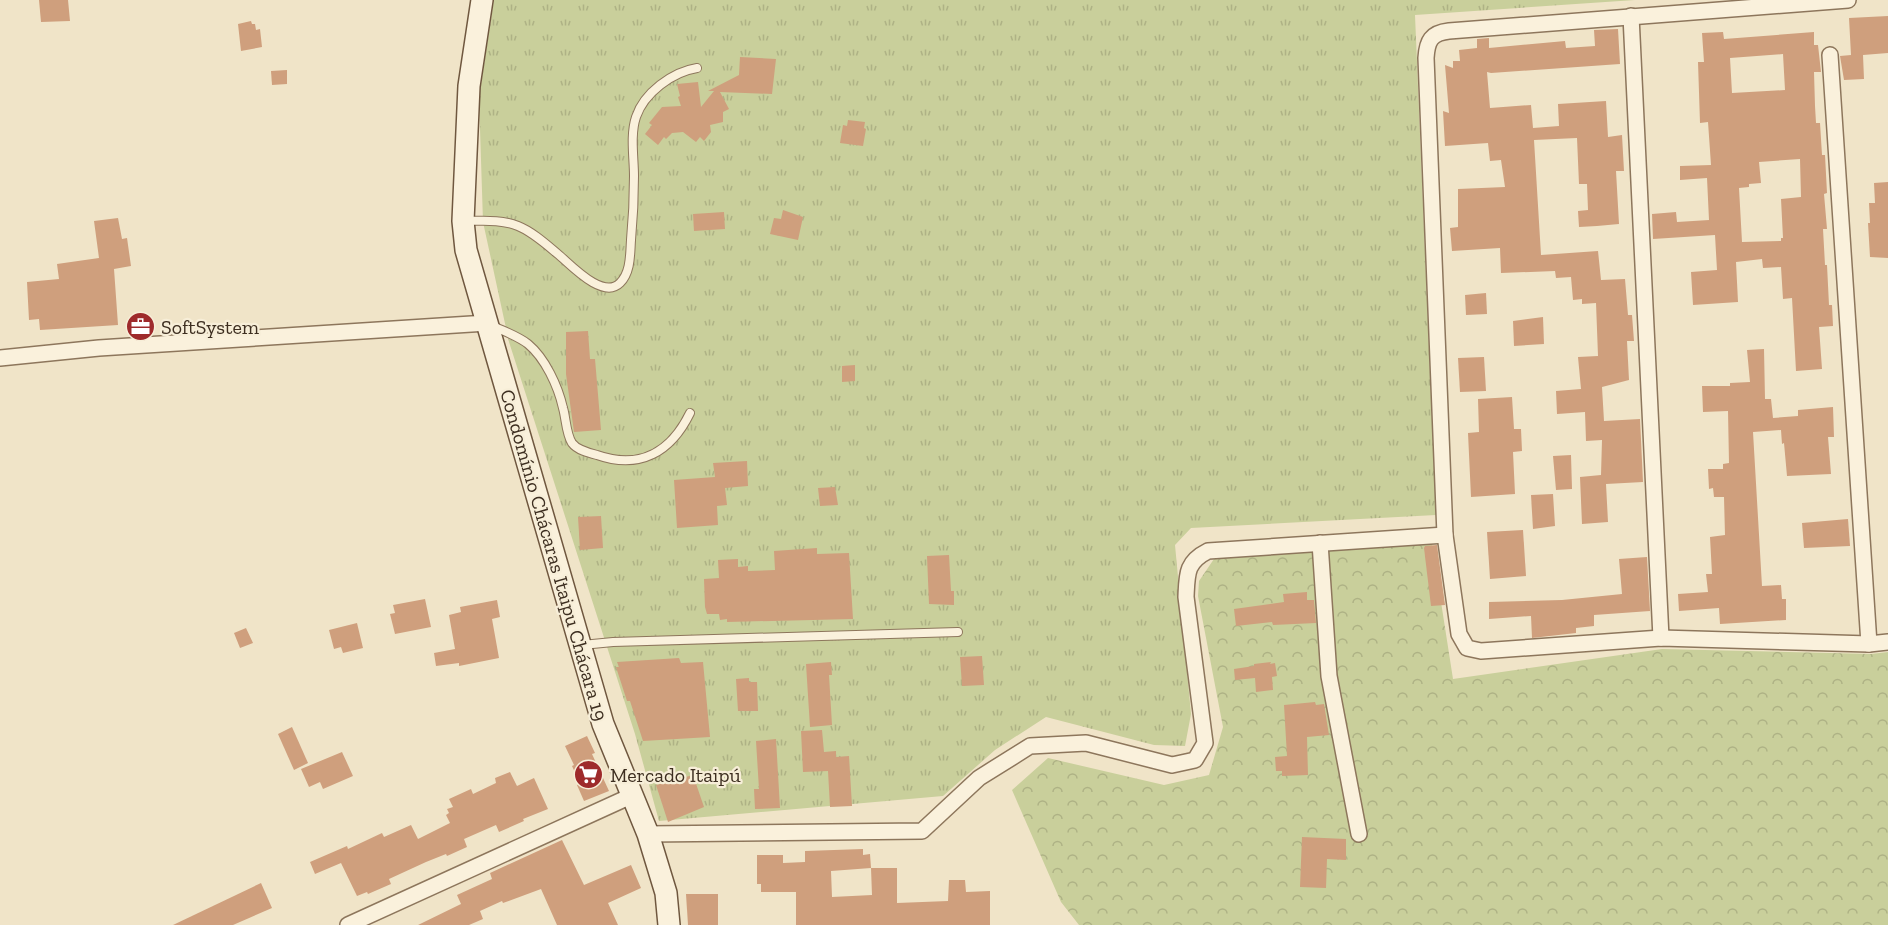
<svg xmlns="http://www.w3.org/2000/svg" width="1888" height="925" viewBox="0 0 1888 925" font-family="'Zilla Slab',serif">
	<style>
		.grass { fill: url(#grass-tufts) }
		.forest { fill: url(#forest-crowns) }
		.building { fill: #cf9f7d; fill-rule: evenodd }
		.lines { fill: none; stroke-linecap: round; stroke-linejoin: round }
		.lane-casing { stroke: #8d765c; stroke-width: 10 }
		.street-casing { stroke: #8d765c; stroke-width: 18 }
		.secondary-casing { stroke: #6f573f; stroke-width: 24 }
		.lane { stroke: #faf1dc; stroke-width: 8 }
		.street { stroke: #faf1dc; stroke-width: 15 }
		.secondary { stroke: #faf1dc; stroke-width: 21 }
		.labels { text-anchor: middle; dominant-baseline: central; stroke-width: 4.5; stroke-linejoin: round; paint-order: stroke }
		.poi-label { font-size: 20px; fill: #3d2e20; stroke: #f7eed8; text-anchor: start }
		.street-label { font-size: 20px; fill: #3d2e20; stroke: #f7eed8 }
	</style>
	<defs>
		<pattern id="grass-tufts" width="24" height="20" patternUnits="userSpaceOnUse" patternTransform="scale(1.5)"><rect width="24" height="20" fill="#c9cf9b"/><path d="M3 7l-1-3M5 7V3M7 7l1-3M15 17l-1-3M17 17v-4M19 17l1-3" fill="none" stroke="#aeb285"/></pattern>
		<pattern id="forest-crowns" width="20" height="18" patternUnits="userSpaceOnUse" patternTransform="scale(1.5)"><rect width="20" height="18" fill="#c9cf9b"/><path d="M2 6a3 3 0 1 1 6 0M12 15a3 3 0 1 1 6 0" fill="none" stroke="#aeb285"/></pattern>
	</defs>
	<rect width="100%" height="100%" fill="#f0e4c8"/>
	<!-- grass -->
	<polygon class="grass" points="494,0 1635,0 1415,15 1436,515 1191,528 1175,545 1191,714 1185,746 1154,745 1046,717 995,750 943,796 659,821 635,734 509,342 483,222 479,98"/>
	<!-- forest -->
	<polygon class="forest" points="1432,544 1453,679 1662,649 1871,654 1888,652 1888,925 1079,925 1061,902 1012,790 1048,758 1164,785 1209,775 1223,727 1198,596 1199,581 1216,556"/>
	<!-- building -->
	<g class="building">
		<polygon points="39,0 68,0 70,21 41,22"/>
		<polygon points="1888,16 1888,53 1863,55 1864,79 1844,80 1840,56 1851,55 1849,18"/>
		<polygon points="251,21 252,24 255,24 256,30 260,29 262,47 241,51 238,24"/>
		<polygon points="1618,29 1620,64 1491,73 1487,72 1490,108 1531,105 1533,128 1559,126 1558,104 1606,101 1608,137 1622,135 1624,171 1616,171 1619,224 1597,226 1579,227 1578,211 1588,210 1587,184 1579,184 1577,138 1534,140 1541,255 1598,251 1601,280 1625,279 1628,315 1632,315 1634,341 1627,341 1629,380 1602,387 1604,421 1640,419 1643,482 1606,484 1608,522 1582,524 1580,477 1601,475 1602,440 1586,441 1585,412 1557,414 1556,391 1581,389 1578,357 1598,356 1596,303 1582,304 1582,299 1573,300 1571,277 1556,278 1555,271 1501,273 1500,248 1452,251 1450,228 1458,227 1458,189 1505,187 1501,160 1490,161 1488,143 1445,146 1443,111 1449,113 1445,65 1453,68 1453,61 1460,61 1459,50 1477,48 1477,39 1489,38 1489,48 1565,41 1566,48 1595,46 1594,30"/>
		<path d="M1723,32L1724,39L1814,32V45H1818L1821,72H1814L1815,106L1816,123H1820L1822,155H1825L1827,193L1824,194L1827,229H1823L1825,265H1827L1829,305H1832L1833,326L1819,327L1822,369L1796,371L1792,298L1783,299L1781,267L1763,268L1762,259L1736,262L1738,302L1693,305L1691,272L1717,270L1715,235L1653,239L1652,214L1676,212L1677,222L1709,220L1707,178L1680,180V166L1711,165L1708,122L1700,123L1698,62H1704L1702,33ZM1783,54L1785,90L1732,93L1730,58ZM1800,159L1801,197L1781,199L1783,238H1781V241L1742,242L1739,188L1749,187V184L1761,183L1759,162Z"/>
		<polygon points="740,57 776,59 772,94 720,92 729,109 723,112 723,122 710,125 711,132 704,141 700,137 696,142 683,132 672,133 666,139 664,137 658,145 645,134 652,125 649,123 662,107 681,106 678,97 680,96 677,84 698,82 701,107 714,91 708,91 739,75"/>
		<polygon points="287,70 287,84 272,85 271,71"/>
		<polygon points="848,120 865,122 864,128 866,129 863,146 840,143 843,125 847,126"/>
		<polygon points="1888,182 1888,258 1870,257 1868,223 1870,223 1869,203 1875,203 1874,183"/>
		<polygon points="783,210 803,217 798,240 770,234 774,218 781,219"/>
		<polygon points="724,212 725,229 694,231 693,214"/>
		<polygon points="118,218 122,239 127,238 131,266 114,269 118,325 40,330 39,319 29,320 27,282 59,279 57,264 99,258 94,221"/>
		<polygon points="1486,293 1487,314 1466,315 1465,295"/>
		<polygon points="1543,317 1544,344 1514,346 1513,321"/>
		<polygon points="588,331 590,359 595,359 601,430 574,432 566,374 566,332"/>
		<polygon points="1764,349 1765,399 1771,399 1773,418 1798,416 1798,410 1833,407 1834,437 1828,437 1831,474 1787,476 1784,443 1782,444 1781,430 1753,432 1762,586 1781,585 1782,599 1786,599 1786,620 1720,624 1719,608 1679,611 1678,594 1708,592 1706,574 1712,574 1710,537 1725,535 1724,497 1714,497 1713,488 1709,489 1708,469 1723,469 1723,464 1729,463 1728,411 1703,412 1702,386 1730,386 1730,383 1750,382 1747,350"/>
		<polygon points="1484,357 1486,391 1460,392 1458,358"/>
		<polygon points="855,365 855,381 842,382 842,366"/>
		<polygon points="1512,397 1514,429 1521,429 1522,451 1513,452 1515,494 1471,497 1468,433 1479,432 1478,399"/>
		<polygon points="1571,455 1572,489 1556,490 1553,456"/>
		<polygon points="747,461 748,486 725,488 727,505 717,506 718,525 677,528 674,480 715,477 713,463"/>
		<polygon points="835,487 838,505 820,506 818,488"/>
		<polygon points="1553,494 1555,526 1533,529 1531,495"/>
		<polygon points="601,516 603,548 580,550 578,517"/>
		<polygon points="1848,519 1850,546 1804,548 1802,523"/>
		<polygon points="1523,530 1526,576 1490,579 1487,532"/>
		<polygon points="1437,545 1445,605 1431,606 1424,548 1425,546"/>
		<polygon points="817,548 817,554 849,553 853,619 727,622 727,619 720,620 719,614 707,614 705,607 704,579 719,578 718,560 738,559 738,567 748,566 748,571 775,570 774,551"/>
		<polygon points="949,555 951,591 954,591 954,605 929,604 927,556"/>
		<polygon points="1647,557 1650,611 1594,615 1594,626 1576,628 1576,633 1532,638 1531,616 1489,619 1489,602 1562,600 1622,594 1619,559"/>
		<polygon points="1307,592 1307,600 1314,600 1316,623 1273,625 1272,622 1236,626 1234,609 1284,602 1283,594"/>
		<polygon points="425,599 431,627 395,634 390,614 395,613 393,605"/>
		<polygon points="497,600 500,617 492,619 499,658 459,666 459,663 436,666 434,653 455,649 449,615 461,612 460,607"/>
		<polygon points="357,623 363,648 343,653 341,647 334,649 329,630"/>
		<polygon points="246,628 253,643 240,648 234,633"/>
		<polygon points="982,656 984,685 962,686 960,657"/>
		<polygon points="679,658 681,663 703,662 710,737 643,741 630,701 627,701 616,667 619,667 617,662"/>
		<polygon points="831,662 832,675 829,675 832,725 810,727 806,664"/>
		<polygon points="1271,662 1270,664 1275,663 1277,676 1272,677 1273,690 1256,692 1255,678 1235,680 1234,669 1254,666 1254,664"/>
		<polygon points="749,678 749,682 757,682 758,711 738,711 736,679"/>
		<polygon points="1315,702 1316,705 1324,704 1329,735 1307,737 1308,775 1282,776 1282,771 1276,771 1275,757 1287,756 1284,705"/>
		<polygon points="292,727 308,763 294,770 278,734"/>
		<polygon points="822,730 824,752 836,751 836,757 849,756 852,806 830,807 828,771 803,772 801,731"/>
		<polygon points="587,736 595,753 592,754 609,791 584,801 577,785 580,783 572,766 574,765 565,746"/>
		<polygon points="776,739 780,808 755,809 754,789 759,789 756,741"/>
		<polygon points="342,752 353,776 323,789 320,782 309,787 301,769"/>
		<polygon points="510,772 517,786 534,778 548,809 523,819 524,821 499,832 496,825 464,839 467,847 447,856 446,854 426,862 389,879 391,884 368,894 367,892 357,896 341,863 315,874 310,862 347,846 348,849 382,833 384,837 411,825 418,839 450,823 446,815 449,813 447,809 453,807 449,799 471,789 473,794 496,783 495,778"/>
		<polygon points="693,775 704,807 668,822 656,785"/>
		<polygon points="1302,837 1346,839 1346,860 1327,859 1326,888 1300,887"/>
		<polygon points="562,840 584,885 631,865 641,888 608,903 618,925 557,925 541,889 503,903 502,901 480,911 483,919 469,925 418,925 461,904 457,895 492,879 490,873"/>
		<path d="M863,849V855L870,854L871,868H897V903L948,901L949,880H965L966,892L990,891V925H796V892H761V884H757V855H783V863L805,862V851ZM871,868L872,895L832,897L831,871Z"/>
		<polygon points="261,883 272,908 233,925 173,925"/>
		<polygon points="686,894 718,894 718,925 688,925"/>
	</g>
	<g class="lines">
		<defs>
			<g id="lane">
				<path d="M464,221C483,221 500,219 518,226C533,232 547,245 559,255C571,265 603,300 620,283C631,272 630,254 631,240C633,219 634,198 634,176C634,158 630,135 636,117C644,93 672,72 697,68"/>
				<path d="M491,325C503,331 518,336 528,344C545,358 558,386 563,408C566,418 566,434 572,443C577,450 589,453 597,455C640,470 671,452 690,413"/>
				<polyline points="582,645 613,642 958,632"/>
			</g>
			<g id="street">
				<path d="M1848,0L1449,31C1431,33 1427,41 1426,58L1445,535L1459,634L1467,648L1481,651L1661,638L1869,644L1888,642"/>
				<polyline points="1631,16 1661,638"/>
				<polyline points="1830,55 1869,644"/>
				<polyline points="0,358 99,348 487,323"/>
				<polyline points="1320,543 1329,676 1359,834"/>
				<path d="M648,834L922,831L979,778L1030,746L1086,743L1172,765L1195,760L1205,743L1186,597C1187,574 1186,562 1208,551L1445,535"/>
				<polyline points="348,925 631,796"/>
			</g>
			<polyline id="secondary" points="482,0 469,86 463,221 466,250 603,724 648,834 666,893 669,925"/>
		</defs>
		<!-- lane casing -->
		<use href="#lane" class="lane-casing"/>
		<!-- street casing -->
		<use href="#street" class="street-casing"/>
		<!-- secondary casing -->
		<use href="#secondary" class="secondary-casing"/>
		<!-- lane -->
		<use href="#lane" class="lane"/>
		<!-- street -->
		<use href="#street" class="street"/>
		<!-- secondary -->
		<use href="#secondary" class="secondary"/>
	</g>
	<!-- icons -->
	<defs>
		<symbol id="office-disc" viewBox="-11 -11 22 22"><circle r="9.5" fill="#9e2a2b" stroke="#f7eed8"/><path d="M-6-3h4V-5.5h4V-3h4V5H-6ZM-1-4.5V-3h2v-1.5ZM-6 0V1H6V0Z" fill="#fff"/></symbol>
		<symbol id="supermarket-disc" viewBox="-11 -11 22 22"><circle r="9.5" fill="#9e2a2b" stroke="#f7eed8"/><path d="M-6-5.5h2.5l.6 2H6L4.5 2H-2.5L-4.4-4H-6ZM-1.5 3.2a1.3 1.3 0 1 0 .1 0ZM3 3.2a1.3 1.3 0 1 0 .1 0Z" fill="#fff"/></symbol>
	</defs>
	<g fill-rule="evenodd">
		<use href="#office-disc" x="124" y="310" width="33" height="33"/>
		<use href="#supermarket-disc" x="572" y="758" width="33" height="33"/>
	</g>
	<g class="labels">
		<!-- poi labels -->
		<g class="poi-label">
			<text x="161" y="327">SoftSystem</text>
			<text x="610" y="775">Mercado Itaipú</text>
		</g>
		<!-- street labels -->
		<g class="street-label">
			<text transform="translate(554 555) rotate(74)">Condomínio Chácaras Itaipu Chácara 19</text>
		</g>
	</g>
</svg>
